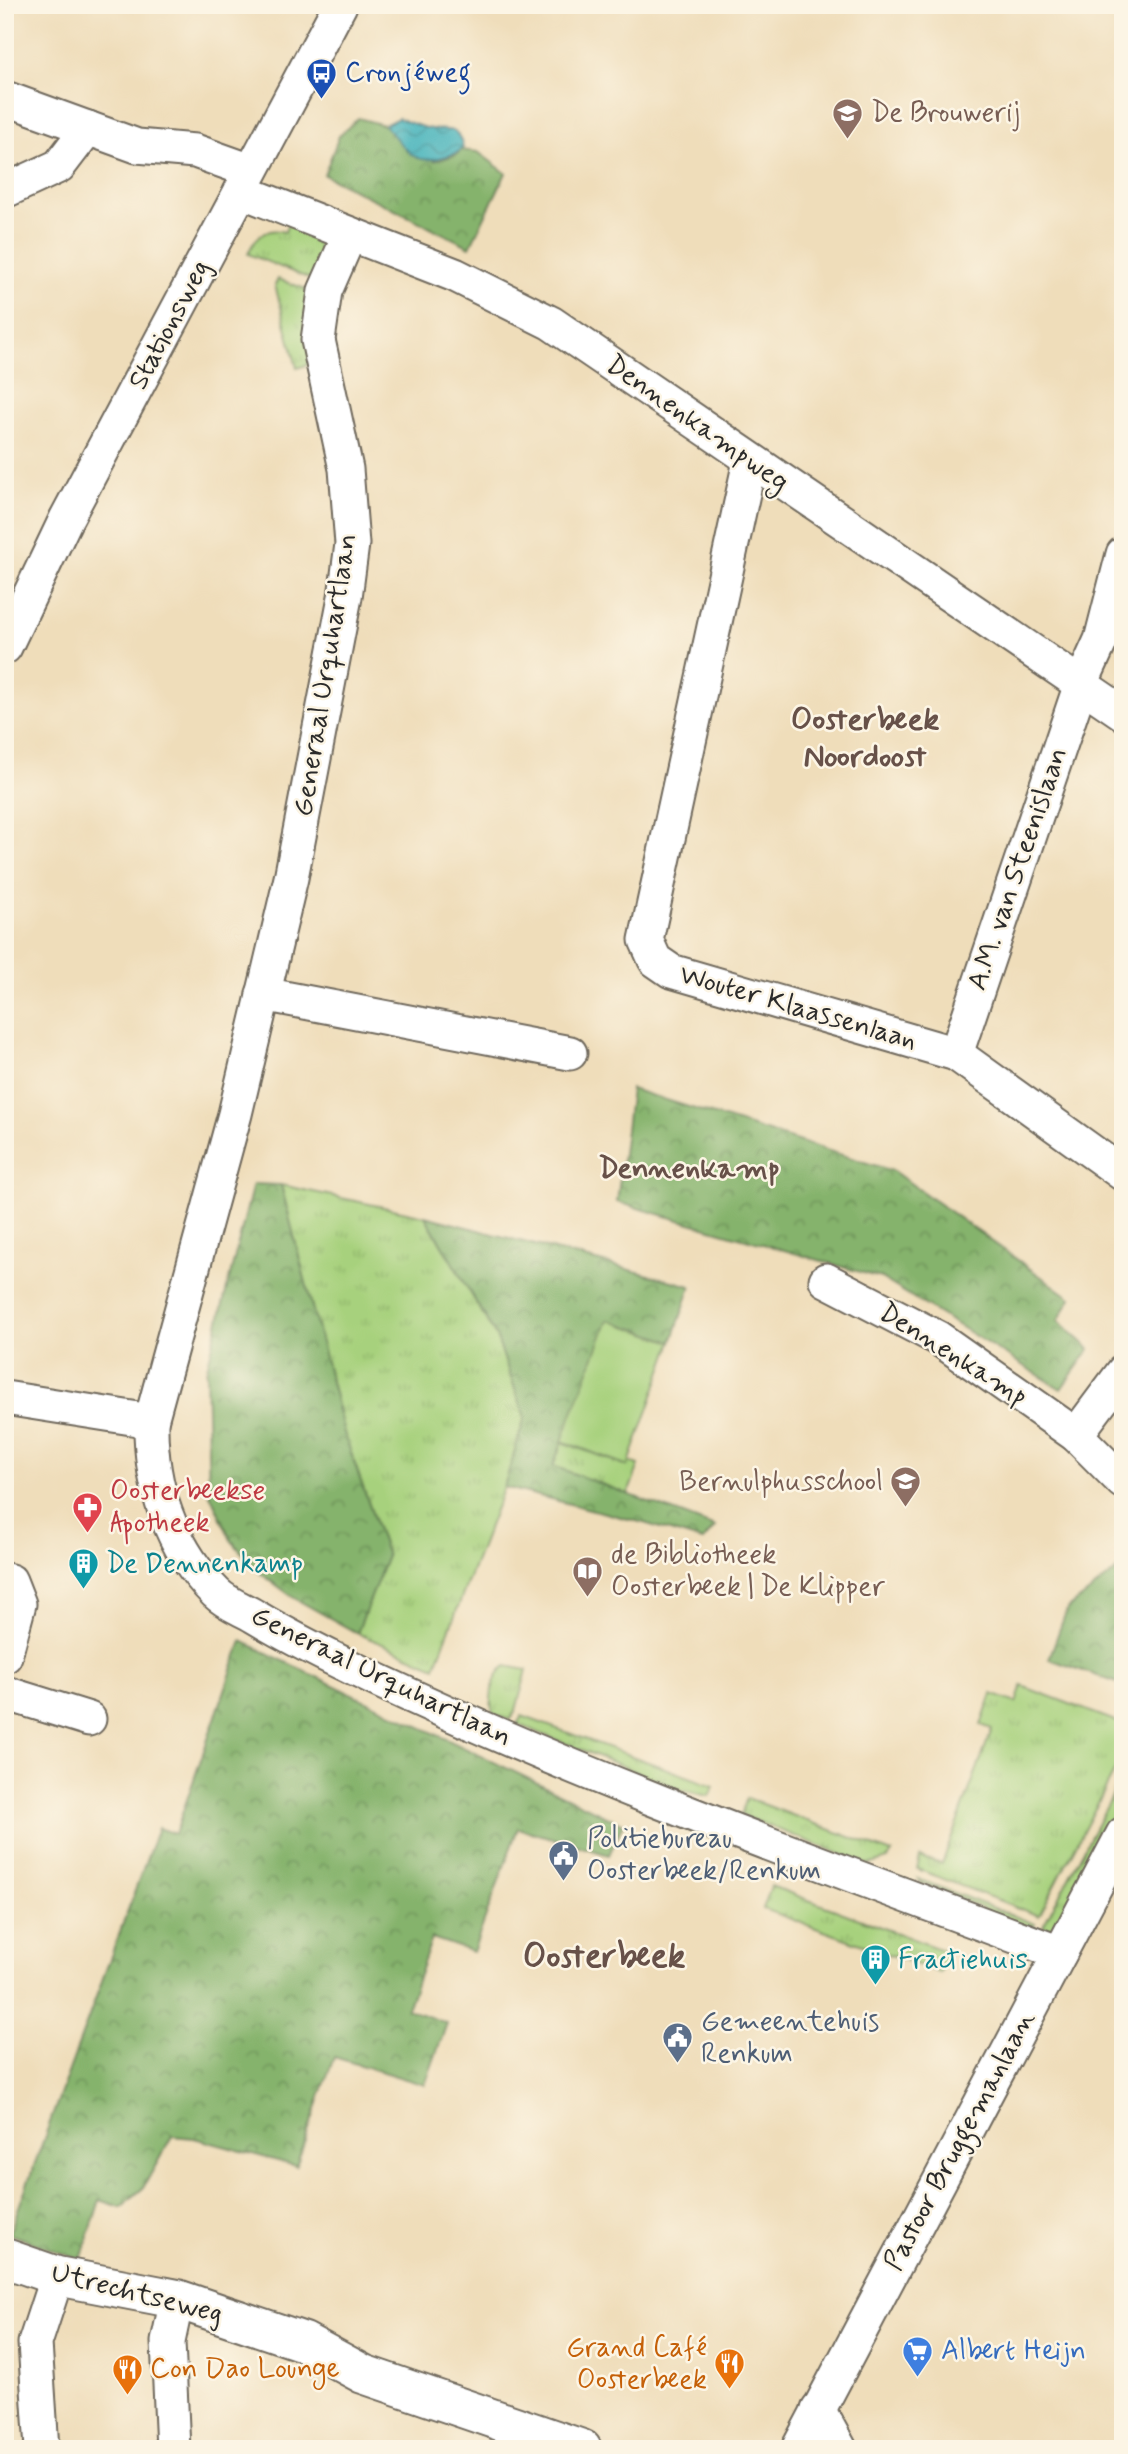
<svg xmlns="http://www.w3.org/2000/svg" width="1128" height="2454" viewBox="0 0 1128 2454" font-family="Mynerve,sans-serif">
	<style>
		.grass { fill: url(#grass-tufts); stroke: #697e54; stroke-width: 2 }
		.forest { fill: url(#forest-crowns); stroke: #586f4c; stroke-width: 2 }
		.green { fill: #a7d17d; stroke: #697e54; stroke-width: 2 }
		.water { fill: url(#water-waves); stroke: #376e73; stroke-width: 2 }
		.lines { fill: none; stroke-linecap: round; stroke-linejoin: round }
		.minor-casing { stroke: #70695d; stroke-width: 37 }
		.primary-casing { stroke: #70695d; stroke-width: 42 }
		.minor { stroke: #fff; stroke-width: 33 }
		.primary { stroke: #fff; stroke-width: 38 }
		.labels { text-anchor: middle; dominant-baseline: central; stroke-width: 5; stroke-linejoin: round; paint-order: stroke }
		.transit-label { font-size: 28px; fill: #164399; stroke: #fcf5e5; text-anchor: start }
		.education-label { font-size: 28px; fill: #785e54; stroke: #fcf5e5; text-anchor: start }
		.street-label { font-size: 28px; fill: #2b2b2b; stroke: #fcf5e5 }
		.health-label { font-size: 28px; fill: #be3a42; stroke: #fcf5e5; text-anchor: start }
		.culture-label { font-size: 28px; fill: #0d838f; stroke: #fcf5e5; text-anchor: start }
		.service-label { font-size: 28px; fill: #4e5e75; stroke: #fcf5e5; text-anchor: start }
		.food-label { font-size: 28px; fill: #c56008; stroke: #fcf5e5; text-anchor: end }
		.shop-label { font-size: 28px; fill: #366cbe; stroke: #fcf5e5; text-anchor: start }
		.neighbourhood-label { font-size: 30px; font-weight: bold; fill: #675149; stroke: #fcf5e5 }
		.quarter-label { font-size: 32px; font-weight: bold; fill: #675149; stroke: #fcf5e5 }
		.district-label { font-size: 35px; font-weight: bold; fill: #675149; stroke: #fcf5e5 }
	</style>
	<defs>
		<pattern id="grass-tufts" width="24" height="20" patternUnits="userSpaceOnUse" patternTransform="scale(1.75)"><rect width="24" height="20" fill="#a7d17d"/><path d="M3 7l-1-3M5 7V3M7 7l1-3M15 17l-1-3M17 17v-4M19 17l1-3" fill="none" stroke="#90b46c"/></pattern>
		<pattern id="forest-crowns" width="20" height="18" patternUnits="userSpaceOnUse" patternTransform="scale(1.75)"><rect width="20" height="18" fill="#85b36c"/><path d="M2 6a3 3 0 1 1 6 0M12 15a3 3 0 1 1 6 0" fill="none" stroke="#6d9259"/></pattern>
		<pattern id="water-waves" width="16" height="10" patternUnits="userSpaceOnUse" patternTransform="scale(1.75)"><rect width="16" height="10" fill="#43b2bb"/><path d="M0 5q4-4 8 0t8 0" fill="none" stroke="#389198"/></pattern>
	</defs>
	<rect width="100%" height="100%" fill="#fcf5e5"/>
	<filter id="ink" filterUnits="userSpaceOnUse"><feTurbulence type="fractalNoise" baseFrequency=".0143" numOctaves="2"/><feDisplacementMap in="SourceGraphic" scale="14" xChannelSelector="R" yChannelSelector="G"/><feConvolveMatrix kernelMatrix="1 2 1 2 8 2 1 2 1" color-interpolation-filters="sRGB"/></filter>
	<filter id="wash" filterUnits="userSpaceOnUse"><feTurbulence type="fractalNoise" baseFrequency=".00686" numOctaves="4" result="noise"/><feDisplacementMap in="SourceGraphic" scale="28" xChannelSelector="R" yChannelSelector="G"/><feGaussianBlur stdDeviation="1.57" result="paint"/><feColorMatrix in="noise" values="0 0 0 0 0 0 0 0 0 0 0 0 0 0 0 0 0 1.4 0 .05"/><feComposite in="paint" operator="in"/></filter>
	<g filter="url(#wash)">
		<rect width="100%" height="100%" fill="#efddba"/>
		<!-- grass -->
		<g class="grass">
			<path d="M288,223C318,239 329,246 315,281L248,254C254,238 266,226 285,232Z"/>
			<polygon points="278,279 311,291 310,364 297,368 275,285"/>
			<polygon points="281,1185 425,1216 496,1336 525,1417 504,1487 435,1667 357,1633 387,1556 344,1433"/>
			<polygon points="562,1442 627,1466 629,1462 639,1465 628,1494 553,1466"/>
			<path d="M506,1666L527,1670L516,1710L509,1720L494,1714C487,1701 493,1674 506,1666Z"/>
			<polygon points="1022,1686 1123,1724 1123,1755 1039,1916 917,1869 920,1857 942,1864 992,1729 981,1725 992,1694 1016,1703"/>
			<polygon points="522,1716 714,1786 709,1796 682,1790 517,1724"/>
			<polygon points="1123,1776 1123,1805 1055,1932 1043,1926"/>
			<polygon points="747,1798 892,1853 888,1859 869,1865 741,1815"/>
			<polygon points="918,1879 1035,1924 1032,1929 921,1883"/>
			<polygon points="771,1886 948,1952 940,1973 763,1909"/>
		</g>
		<!-- forest -->
		<g class="forest">
			<polygon points="358,118 384,125 435,161 456,155 461,150 478,152 506,173 470,247 324,175 339,136"/>
			<polygon points="631,1089 893,1171 1071,1298 1058,1321 1090,1349 1061,1389 881,1278 617,1202"/>
			<polygon points="253,1184 281,1185 344,1433 387,1556 357,1633 294,1598 260,1573 231,1540 209,1492 206,1372"/>
			<polygon points="425,1216 691,1286 672,1342 609,1320 553,1466 715,1527 703,1541 644,1523 504,1487 525,1417 496,1336"/>
			<polygon points="1123,1566 1123,1685 1049,1659 1067,1609"/>
			<polygon points="242,1641 623,1824 609,1855 518,1828 473,1952 432,1938 407,2009 447,2023 425,2085 334,2057 296,2166 194,2138 172,2136 143,2188 121,2207 100,2200 81,2260 9,2234 158,1828 175,1834"/>
		</g>
		<!-- green -->
		<polygon class="green" points="608,1320 672,1342 628,1466 562,1441"/>
		<!-- water -->
		<path class="water" d="M398,118C409,122 421,128 433,129C451,132 457,124 463,148C456,155 453,154 443,157C410,167 405,146 384,125Z"/>
	</g>
	<g filter="url(#ink)">
		<g class="lines">
			<defs>
				<g id="minor">
					<polyline points="5,98 137,146 195,151 251,171"/>
					<polyline points="5,191 59,166 88,128"/>
					<polyline points="241,191 455,275 551,323 1123,713"/>
					<path d="M350,234L325,291L318,340L346,469L352,544L345,597L291,878L235,1114L151,1421C150,1485 170,1547 216,1593C226,1603 242,1609 254,1616C294,1640 335,1660 377,1680C599,1785 831,1867 1060,1953"/>
					<polyline points="750,461 646,940 655,960 671,971 956,1054 1123,1174"/>
					<polyline points="5,647 66,519 340,5"/>
					<polyline points="263,994 570,1053"/>
					<polyline points="956,1054 1081,684 1101,640 1123,554"/>
					<polyline points="826,1280 938,1338 1076,1435"/>
					<polyline points="1123,1372 1076,1435 1123,1482"/>
					<polyline points="5,1398 151,1421"/>
					<polyline points="5,1580 10,1581 19,1604 5,1656"/>
					<polyline points="5,1693 89,1719"/>
					<polyline points="818,2409 840,2449"/>
					<polyline points="42,2449 35,2343 57,2276"/>
					<polyline points="173,2449 168,2342 177,2299"/>
					<polyline points="798,2449 1123,1834"/>
				</g>
				<polyline id="primary" points="5,2258 57,2276 177,2299 304,2342 363,2374 582,2449"/>
			</defs>
			<!-- minor casing -->
			<use href="#minor" class="minor-casing"/>
			<!-- primary casing -->
			<use href="#primary" class="primary-casing"/>
			<!-- minor -->
			<use href="#minor" class="minor"/>
			<!-- primary -->
			<use href="#primary" class="primary"/>
		</g>
	</g>
	<!-- icons -->
	<defs>
		<symbol id="bus-pin" viewBox="-11 -11 22 30"><path d="M0 17L-7.5 6A9.5 9.5 0 1 1 7.5 6Z" fill="#1a4fb4" stroke="#fcf5e5"/><path d="M-5-6H5V4H4V6H2V4H-2V6H-4V4H-5ZM-3.5-4V0h7V-4ZM-3.5 1.2v1.5H-2V1.2ZM2 1.2v1.5H3.5V1.2Z" fill="#fff"/></symbol>
		<symbol id="school-pin" viewBox="-11 -11 22 30"><path d="M0 17L-7.5 6A9.5 9.5 0 1 1 7.5 6Z" fill="#8d6e63" stroke="#fcf5e5"/><path d="M0-5L7-2L0 1L-7-2ZM-4 1L0 2.5L4 1V4Q0 6-4 4Z" fill="#fff"/></symbol>
		<symbol id="pharmacy-pin" viewBox="-11 -11 22 30"><path d="M0 17L-7.5 6A9.5 9.5 0 1 1 7.5 6Z" fill="#e0444e" stroke="#fcf5e5"/><path d="M-2-6h4v4h4v4h-4v4h-4v-4h-4v-4h4Z" fill="#fff"/></symbol>
		<symbol id="building-pin" viewBox="-11 -11 22 30"><path d="M0 17L-7.5 6A9.5 9.5 0 1 1 7.5 6Z" fill="#0f9aa8" stroke="#fcf5e5"/><path d="M-4-6H4V6H1V3H-1V6H-4ZM-2.5-4.3h1.7v1.8h-1.7ZM.8-4.3h1.7v1.8H.8ZM-2.5-1h1.7V.8h-1.7ZM.8-1h1.7V.8H.8Z" fill="#fff"/></symbol>
		<symbol id="library-pin" viewBox="-11 -11 22 30"><path d="M0 17L-7.5 6A9.5 9.5 0 1 1 7.5 6Z" fill="#8d6e63" stroke="#fcf5e5"/><path d="M-6-4Q-3-5.5-.7-3.5V5Q-3 3-6 4ZM6-4Q3-5.5 .7-3.5V5Q3 3 6 4Z" fill="#fff"/></symbol>
		<symbol id="civic-pin" viewBox="-11 -11 22 30"><path d="M0 17L-7.5 6A9.5 9.5 0 1 1 7.5 6Z" fill="#5c6f8a" stroke="#fcf5e5"/><path d="M-.6-6.5H3V-4.5H.6V-3L4-1V1h2V6H-6V1h2V-1L-.6-3ZM-1.2 2.5V6h2.4V2.5Z" fill="#fff"/></symbol>
		<symbol id="supermarket-pin" viewBox="-11 -11 22 30"><path d="M0 17L-7.5 6A9.5 9.5 0 1 1 7.5 6Z" fill="#3f7fe0" stroke="#fcf5e5"/><path d="M-6-5.5h2.5l.6 2H6L4.5 2H-2.5L-4.4-4H-6ZM-1.5 3.2a1.3 1.3 0 1 0 .1 0ZM3 3.2a1.3 1.3 0 1 0 .1 0Z" fill="#fff"/></symbol>
		<symbol id="restaurant-pin" viewBox="-11 -11 22 30"><path d="M0 17L-7.5 6A9.5 9.5 0 1 1 7.5 6Z" fill="#e8710a" stroke="#fcf5e5"/><path d="M-5-6h1v4h1v-4h1v4h1v-4h1v5L-1.5 .5V6h-2V.5L-5-1ZM5-6V6H3V1.5H1.5Q1.5-4 5-6Z" fill="#fff"/></symbol>
	</defs>
	<g fill-rule="evenodd">
		<use href="#bus-pin" x="304" y="56" width="35" height="47"/>
		<use href="#school-pin" x="830" y="96" width="35" height="47"/>
		<use href="#school-pin" x="888" y="1464" width="35" height="47"/>
		<use href="#pharmacy-pin" x="70" y="1490" width="35" height="47"/>
		<use href="#building-pin" x="66" y="1546" width="35" height="47"/>
		<use href="#library-pin" x="570" y="1554" width="35" height="47"/>
		<use href="#civic-pin" x="546" y="1838" width="35" height="47"/>
		<use href="#building-pin" x="858" y="1942" width="35" height="47"/>
		<use href="#civic-pin" x="660" y="2020" width="35" height="47"/>
		<use href="#supermarket-pin" x="900" y="2334" width="35" height="47"/>
		<use href="#restaurant-pin" x="712" y="2346" width="35" height="47"/>
		<use href="#restaurant-pin" x="110" y="2352" width="35" height="47"/>
	</g>
	<g class="labels">
		<!-- transit labels -->
		<g class="transit-label">
			<text x="345" y="73">Cronjéweg</text>
		</g>
		<!-- education labels -->
		<g class="education-label">
			<text x="871" y="113">De Brouwerij</text>
			<text x="883" y="1482" text-anchor="end">Bernulphusschool</text>
			<text x="611" y="1555">de Bibliotheek<tspan x="611" dy="32">Oosterbeek | De Klipper</tspan></text>
		</g>
		<!-- street labels -->
		<g class="street-label">
			<text transform="translate(170 325) rotate(-62)">Stationsweg</text>
			<text transform="translate(697 424) rotate(35)">Dennenkampweg</text>
			<text transform="translate(326 675) rotate(-81)">Generaal Urquhartlaan</text>
			<text transform="translate(1018 869) rotate(-71)">A.M. van Steenislaan</text>
			<text transform="translate(798 1008) rotate(16)">Wouter Klaassenlaan</text>
			<text transform="translate(953 1355) rotate(32)">Dennenkamp</text>
			<text transform="translate(381 1677) rotate(26)">Generaal Urquhartlaan</text>
			<text transform="translate(960 2141) rotate(-62)">Pastoor Bruggemanlaan</text>
			<text transform="translate(137 2294) rotate(14)">Utrechtseweg</text>
		</g>
		<!-- health labels -->
		<g class="health-label">
			<text x="110" y="1491">Oosterbeekse<tspan x="110" dy="32">Apotheek</tspan></text>
		</g>
		<!-- culture labels -->
		<g class="culture-label">
			<text x="106" y="1564">De Dennenkamp</text>
			<text x="898" y="1960">Fractiehuis</text>
		</g>
		<!-- service labels -->
		<g class="service-label">
			<text x="587" y="1839">Politiebureau<tspan x="587" dy="32">Oosterbeek/Renkum</tspan></text>
			<text x="701" y="2022">Gemeentehuis<tspan x="701" dy="32">Renkum</tspan></text>
		</g>
		<!-- food labels -->
		<g class="food-label">
			<text x="707" y="2348">Grand Café<tspan x="707" dy="32">Oosterbeek</tspan></text>
			<text x="150" y="2369" text-anchor="start">Con Dao Lounge</text>
		</g>
		<!-- shop labels -->
		<g class="shop-label">
			<text x="941" y="2351">Albert Heijn</text>
		</g>
		<!-- neighbourhood labels -->
		<g class="neighbourhood-label">
			<text x="689" y="1168">Dennenkamp</text>
		</g>
		<!-- quarter labels -->
		<g class="quarter-label">
			<text x="865" y="720">Oosterbeek<tspan x="865" dy="37">Noordoost</tspan></text>
		</g>
		<!-- district labels -->
		<g class="district-label">
			<text x="604" y="1957">Oosterbeek</text>
		</g>
	</g>
	<!-- margin -->
	<rect width="1128" height="2454" fill="none" stroke="#fcf5e5" stroke-width="28"/>
</svg>
